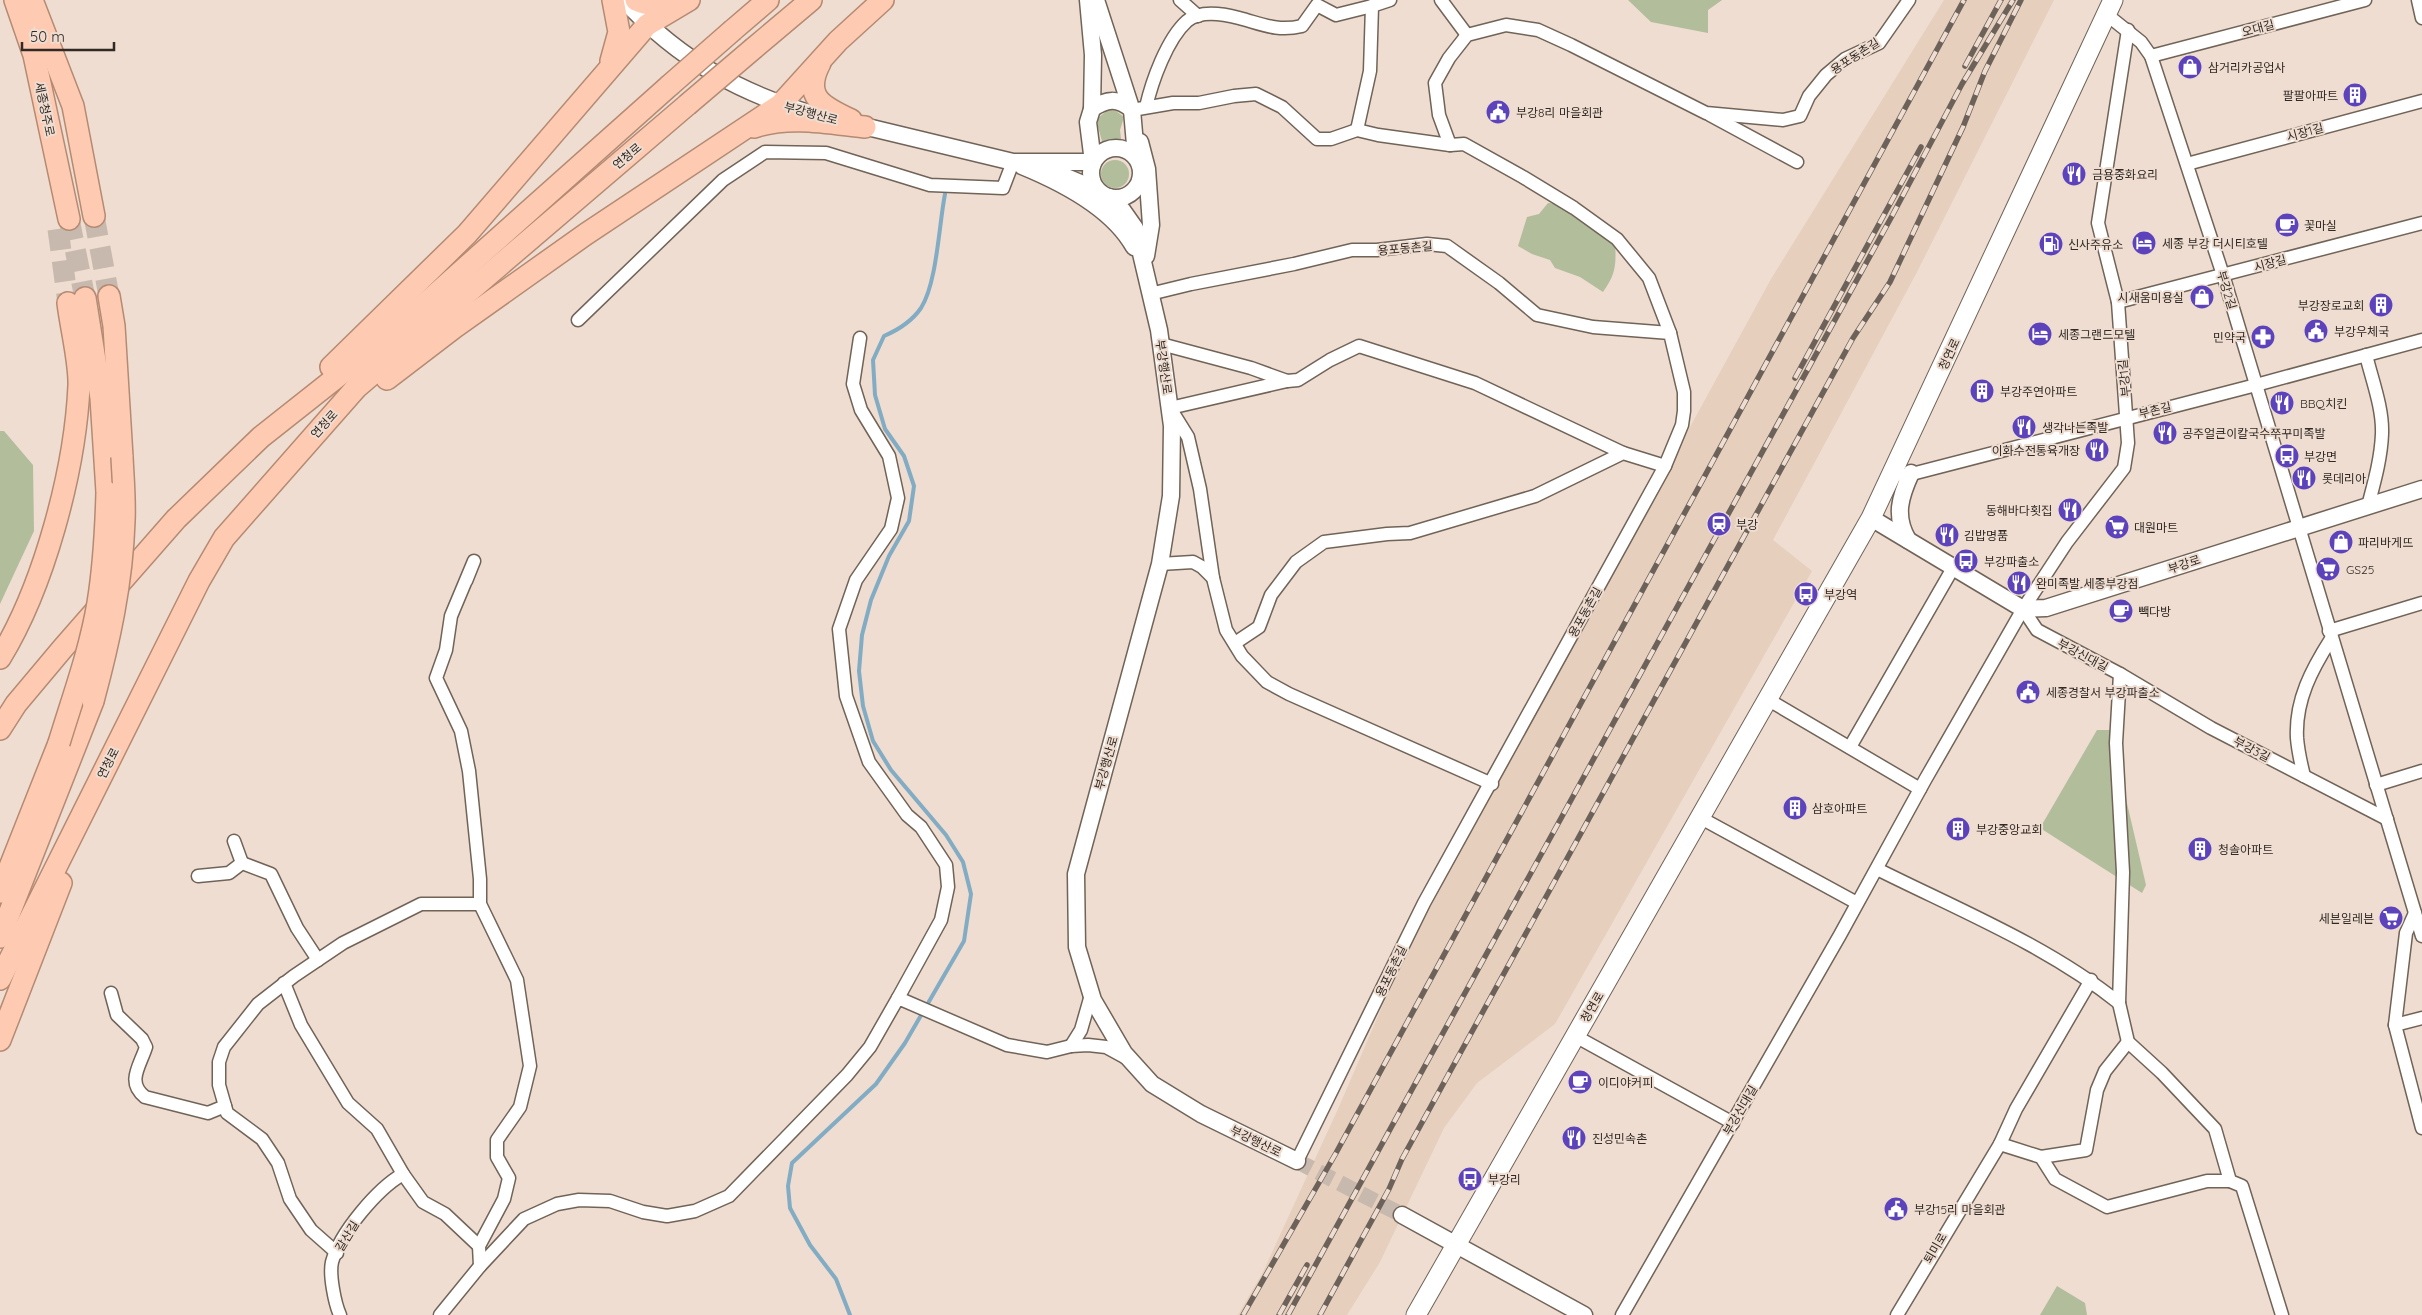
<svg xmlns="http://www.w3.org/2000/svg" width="2422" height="1315" viewBox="0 0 2422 1315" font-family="Quicksand,'Noto Sans KR',sans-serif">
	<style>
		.built { fill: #e6cfbd }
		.green { fill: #b2bd9b }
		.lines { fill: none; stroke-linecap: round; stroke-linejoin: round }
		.stream { stroke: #82acc3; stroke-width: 4 }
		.tertiary-tunnel { stroke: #c8b9ae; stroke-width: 16; stroke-dasharray: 16 8; stroke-linecap: butt }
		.trunk-tunnel { stroke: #c8b9ae; stroke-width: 21; stroke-dasharray: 21 11; stroke-linecap: butt }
		.minor-casing { stroke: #716357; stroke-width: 15 }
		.tertiary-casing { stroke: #716357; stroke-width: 19 }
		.secondary-casing { stroke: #716357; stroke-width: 21 }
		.trunk-casing { stroke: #b58a73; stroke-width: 24 }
		.minor { stroke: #fff; stroke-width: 12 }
		.tertiary { stroke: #fff; stroke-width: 16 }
		.secondary { stroke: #fff; stroke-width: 19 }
		.trunk { stroke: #fecbb2; stroke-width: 21 }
		.rail-casing { stroke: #6c625a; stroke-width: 5.5 }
		.rail { stroke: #eeddd0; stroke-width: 4; stroke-dasharray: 11; stroke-linecap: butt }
		.trunk-bridge-casing { stroke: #b58a73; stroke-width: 24; stroke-linecap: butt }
		.trunk-bridge { stroke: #fecbb2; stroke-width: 21 }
		.labels { text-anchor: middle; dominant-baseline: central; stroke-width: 4; stroke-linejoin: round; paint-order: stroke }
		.street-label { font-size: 12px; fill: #302924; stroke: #eeddd0 }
		.poi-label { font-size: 12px; fill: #302924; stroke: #eeddd0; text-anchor: start }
	</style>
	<rect width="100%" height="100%" fill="#eeddd0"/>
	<!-- built -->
	<polygon class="built" points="1944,0 2054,0 1917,272 1773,540 1812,571 1555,1024 1477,1083 1444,1128 1380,1262 1347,1315 1238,1315 1263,1272 1338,1109 1416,928 1771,279"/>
	<!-- green -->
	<g class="green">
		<polygon points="1628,0 1722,0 1708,10 1708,33 1651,22"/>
		<polygon points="1109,109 1116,111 1124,117 1120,130 1121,139 1102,141 1098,127 1098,118"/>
		<circle cx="1115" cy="174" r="14"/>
		<path d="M1548,203L1559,204L1615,240C1616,263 1617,273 1603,292L1580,277L1555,268L1550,260L1532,254L1518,246L1527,217L1539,214Z"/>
		<polygon points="0,431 4,431 33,465 34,531 0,604"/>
		<polygon points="2097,730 2110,730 2146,885 2142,893 2040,828"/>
		<polygon points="2057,1286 2085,1303 2087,1315 2040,1315"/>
	</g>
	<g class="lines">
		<!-- stream -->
		<path class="stream" d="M850,1315L836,1279L810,1245L790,1208L788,1186L792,1163L876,1084L905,1043L964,941L971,894L963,862L946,835L891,770L873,741L863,706L859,671L862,635L871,600L889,556L909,521L914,486L904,456L885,429L875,395L873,360L884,336C898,330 912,321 921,308C937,283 939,224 945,194"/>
		<!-- tertiary-tunnel -->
		<polyline class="tertiary-tunnel" points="1297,1161 1402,1215"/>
		<!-- trunk-tunnel -->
		<g class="trunk-tunnel">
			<polyline points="94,216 109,296"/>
			<polyline points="69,219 85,298"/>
			<polyline points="58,229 68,303"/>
		</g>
		<defs>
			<g id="minor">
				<polyline points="1180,0 1198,16"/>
				<polyline points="1441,0 1467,35"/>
				<polyline points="2418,0 2422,18"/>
				<polyline points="2106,14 2141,42 2151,56 2223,275 2422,936"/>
				<polyline points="2151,56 2365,0"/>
				<path d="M1146,107C1152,81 1167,39 1187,21C1200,10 1224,14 1239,18C1262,24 1277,32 1302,26L1317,5L1336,15L1372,6"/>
				<polyline points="1132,110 1173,103 1199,103 1234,96 1256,94 1282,107 1317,139 1331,139 1357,130 1378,135 1450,145"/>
				<polyline points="1710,115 1797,162"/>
				<polyline points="1357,130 1370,71 1372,6 1390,0"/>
				<polyline points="2187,164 2422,101"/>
				<polyline points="1150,294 1191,284 1294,264 1352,250 1377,250 1427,244 1447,246 1499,283 1537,315 1593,327 1670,333 1684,392 1684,411 1682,425 1665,466 1424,903 1297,1161"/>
				<polyline points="2118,302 2422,223"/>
				<polyline points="578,320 723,180 765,152 826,153 930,185 1003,188 1013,162"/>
				<polyline points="1670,333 1649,278 1617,239 1574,208 1523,177 1464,144 1450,145 1439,115 1435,83 1449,58 1467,35 1506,25 1538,30 1571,45 1706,113 1783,120 1800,116 1809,96 1826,75 1845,59 1879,43 1909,0"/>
				<polyline points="860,338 853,384 861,410 889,456 898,498 891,529 856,580 839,629 846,696 869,762 907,815 921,827 946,865 948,887 941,920 898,998"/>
				<polyline points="1161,344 1251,368 1287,381 1298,380 1330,360 1359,346 1475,383 1623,453"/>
				<path d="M2366,355C2372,380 2383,408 2382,434C2381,459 2374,483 2368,506"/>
				<polyline points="1904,476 2256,385 2422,340"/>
				<polyline points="1160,564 1193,562 1202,567 1213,578 1226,630 1242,656 1267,682 1289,694 1492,784"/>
				<polyline points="1213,578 1200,489 1188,437 1170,408 1287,381"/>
				<polyline points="466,581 474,561 451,616 446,650 436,678 461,731 469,771 480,879 480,904 517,980 530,1066 520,1107 497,1140 497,1157 509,1178 504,1199 479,1246 480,1266"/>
				<polyline points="2329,631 2422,603"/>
				<polyline points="1235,643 1259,627 1271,595 1296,562 1324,542 1387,534 1410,533 1535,496 1623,453 1665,466"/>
				<polyline points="2120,674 2211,728 2387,819"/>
				<polyline points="1767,699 1920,789"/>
				<polyline points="1850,747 1953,568"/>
				<path d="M2304,776C2301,764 2298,750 2297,738C2295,700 2312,669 2331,639"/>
				<polyline points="2376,785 2422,771"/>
				<polyline points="1699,817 1857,903"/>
				<polyline points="234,841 242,863"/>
				<path d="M1877,869C1959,910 2048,946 2119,1003L2123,872L2116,743L2120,674L2037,630L2023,609"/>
				<polyline points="198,876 229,873 242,863 271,874 297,928 318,960"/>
				<polyline points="2415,913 2406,933 2395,1025 2422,1128"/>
				<polyline points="284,983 301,1025 348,1103 377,1129 403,1174 423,1202 445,1214 479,1246"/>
				<path d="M111,993L117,1015L142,1039L146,1047C140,1066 126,1082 145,1097L208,1113L225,1106"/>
				<polyline points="2119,1003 2128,1042 2162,1073 2215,1129 2230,1181 2242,1186 2282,1315"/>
				<polyline points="2395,1025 2422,1018"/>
				<polyline points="1575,1036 1733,1123"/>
				<polyline points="1071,1046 1081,1030 1091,995"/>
				<polyline points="2000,1144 2016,1109 2091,980"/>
				<polyline points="2041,1157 2086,1150 2097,1090 2105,1071 2128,1042"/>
				<polyline points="337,1253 311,1230 290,1199 278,1163 262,1139 227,1113 219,1085 219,1062 224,1047 258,1004 294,976 343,943 421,904 480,904"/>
				<path d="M340,1315C335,1304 329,1275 332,1262C340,1233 377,1189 403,1174"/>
				<polyline points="440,1315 480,1266 524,1219 557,1204 579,1200 610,1201 643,1212 667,1216 695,1211 729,1196 847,1075 870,1047 898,998 1007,1045 1047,1052 1071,1046 1088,1045 1106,1047 1128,1059"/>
				<polyline points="1622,1315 1840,935 1925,780 2023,609 2067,542 2124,468 2128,443 2118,302 2098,223 2128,30"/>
				<polyline points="1897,1315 2000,1144 2041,1157 2055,1179 2107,1207 2207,1181 2230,1181"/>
			</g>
			<g id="tertiary">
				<path d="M624,0C679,60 741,94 819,116"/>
				<polyline points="1088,0 1093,55 1092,109"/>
				<polyline points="1096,0 1132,111"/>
				<path d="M855,124L1013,162H1093L1088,122L1092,109C1106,99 1118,97 1132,110L1136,156"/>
				<polyline points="1140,142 1147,169 1151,225 1146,256"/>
				<circle cx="1116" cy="173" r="25"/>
				<path d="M1022,166C1061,182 1113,209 1134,247"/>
				<polyline points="1054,172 1097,190"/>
				<polyline points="1109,197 1123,211 1135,228 1159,330 1172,426 1171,496 1160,564 1076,874 1077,947 1093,1000 1124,1053 1152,1084 1201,1114 1297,1161"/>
				<polyline points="1871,518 2023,609 2046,608 2422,489"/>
				<path d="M1908,540C1894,516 1900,497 1911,473"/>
				<polyline points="1402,1215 1584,1315"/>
			</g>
			<polyline id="secondary" points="1416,1315 1871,518 2113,0"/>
			<g id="trunk">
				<polyline points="15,0 34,55 69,219"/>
				<polyline points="32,0 73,106 94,216"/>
				<path d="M636,0C651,7 663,5 678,2"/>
				<polyline points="733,30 768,0"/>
				<polyline points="754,48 811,0"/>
				<polyline points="611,61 619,32 613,0"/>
				<path d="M820,63C802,97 823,107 851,120"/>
				<path d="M754,127C790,115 828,123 865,127"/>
				<polyline points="109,296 114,326 122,457"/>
				<polyline points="85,298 101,398 107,492"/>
				<polyline points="331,367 467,234 647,25 689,0"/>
				<polyline points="387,379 455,327 586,234 780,105 838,41 883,0"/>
				<path d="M0,658C44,586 75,471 79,386C80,363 71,328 68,303"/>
				<polyline points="0,729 16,704 63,648 176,519 261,437 390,335 669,86"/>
				<polyline points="0,892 59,743"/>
				<polyline points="0,937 93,701"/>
				<polyline points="0,979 199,581 224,538 356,388 687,105"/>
				<polyline points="0,1040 61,883"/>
			</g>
		</defs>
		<!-- minor casing -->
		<use href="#minor" class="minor-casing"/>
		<!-- tertiary casing -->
		<use href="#tertiary" class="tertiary-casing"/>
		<!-- secondary casing -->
		<use href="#secondary" class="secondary-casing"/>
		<!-- trunk casing -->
		<use href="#trunk" class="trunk-casing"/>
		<!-- minor -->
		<use href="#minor" class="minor"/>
		<!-- tertiary -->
		<use href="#tertiary" class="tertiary"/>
		<!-- secondary -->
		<use href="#secondary" class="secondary"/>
		<!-- trunk -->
		<use href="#trunk" class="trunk"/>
		<defs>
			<g id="rail">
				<polyline points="1965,66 2001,0"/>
				<polyline points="1795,378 1921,147"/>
				<polyline points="1243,1315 1336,1153 1964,0"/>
				<polyline points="1279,1315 1307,1265"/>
				<polyline points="1288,1315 1892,216 1962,84 2013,0"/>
				<polyline points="1320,1315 1389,1189 1402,1159 1853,338 1890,282 1963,127 1985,71 2021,0"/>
			</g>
		</defs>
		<!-- rail casing -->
		<use href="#rail" class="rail-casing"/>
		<!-- rail -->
		<use href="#rail" class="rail"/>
		<defs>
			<g id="trunk-bridge">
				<polyline points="669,86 733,30"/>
				<polyline points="687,105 754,48"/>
				<path d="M93,701C109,642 122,583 124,521C125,500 123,478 122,457"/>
				<path d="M59,743C73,697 90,651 98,603C104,566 106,529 107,492"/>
			</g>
		</defs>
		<!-- trunk-bridge casing -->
		<use href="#trunk-bridge" class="trunk-bridge-casing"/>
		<!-- trunk-bridge -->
		<use href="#trunk-bridge" class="trunk-bridge"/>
	</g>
	<!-- icons -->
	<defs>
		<symbol id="shop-disc" viewBox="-11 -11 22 22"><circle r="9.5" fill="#5c42bb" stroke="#eeddd0"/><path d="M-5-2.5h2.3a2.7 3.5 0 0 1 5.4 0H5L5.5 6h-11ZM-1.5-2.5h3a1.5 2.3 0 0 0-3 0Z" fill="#fff"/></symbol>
		<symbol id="building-disc" viewBox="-11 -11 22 22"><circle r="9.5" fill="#5c42bb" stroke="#eeddd0"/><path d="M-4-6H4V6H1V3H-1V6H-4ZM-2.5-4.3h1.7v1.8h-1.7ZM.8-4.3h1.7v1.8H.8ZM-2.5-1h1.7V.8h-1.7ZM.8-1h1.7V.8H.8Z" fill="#fff"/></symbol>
		<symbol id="civic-disc" viewBox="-11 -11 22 22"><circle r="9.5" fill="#5c42bb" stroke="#eeddd0"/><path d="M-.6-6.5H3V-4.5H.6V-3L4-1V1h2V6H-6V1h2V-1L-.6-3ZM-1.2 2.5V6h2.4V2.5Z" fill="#fff"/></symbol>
		<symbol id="restaurant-disc" viewBox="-11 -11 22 22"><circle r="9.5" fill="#5c42bb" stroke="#eeddd0"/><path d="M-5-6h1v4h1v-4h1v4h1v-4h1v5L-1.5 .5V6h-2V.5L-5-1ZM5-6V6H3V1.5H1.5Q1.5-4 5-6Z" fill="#fff"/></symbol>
		<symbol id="cafe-disc" viewBox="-11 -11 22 22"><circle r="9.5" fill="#5c42bb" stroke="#eeddd0"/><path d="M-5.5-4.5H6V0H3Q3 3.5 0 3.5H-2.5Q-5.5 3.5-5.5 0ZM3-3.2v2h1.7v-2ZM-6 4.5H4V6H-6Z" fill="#fff"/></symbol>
		<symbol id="hotel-disc" viewBox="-11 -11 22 22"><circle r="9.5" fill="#5c42bb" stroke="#eeddd0"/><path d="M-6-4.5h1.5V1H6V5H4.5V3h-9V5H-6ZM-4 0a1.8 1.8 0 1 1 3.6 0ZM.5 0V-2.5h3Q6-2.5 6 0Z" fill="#fff"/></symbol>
		<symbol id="fuel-disc" viewBox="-11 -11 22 22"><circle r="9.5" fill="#5c42bb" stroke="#eeddd0"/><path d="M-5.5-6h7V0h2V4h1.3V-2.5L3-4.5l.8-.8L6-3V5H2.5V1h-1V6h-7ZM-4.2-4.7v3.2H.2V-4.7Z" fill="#fff"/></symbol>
		<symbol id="pharmacy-disc" viewBox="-11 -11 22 22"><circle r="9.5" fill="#5c42bb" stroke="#eeddd0"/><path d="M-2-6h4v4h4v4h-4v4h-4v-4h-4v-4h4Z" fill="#fff"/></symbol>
		<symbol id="bus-disc" viewBox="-11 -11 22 22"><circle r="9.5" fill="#5c42bb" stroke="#eeddd0"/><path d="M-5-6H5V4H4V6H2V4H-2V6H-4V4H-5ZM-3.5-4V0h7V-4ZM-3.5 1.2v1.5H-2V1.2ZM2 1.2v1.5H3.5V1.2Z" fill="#fff"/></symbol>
		<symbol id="station-disc" viewBox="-11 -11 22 22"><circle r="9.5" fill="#5c42bb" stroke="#eeddd0"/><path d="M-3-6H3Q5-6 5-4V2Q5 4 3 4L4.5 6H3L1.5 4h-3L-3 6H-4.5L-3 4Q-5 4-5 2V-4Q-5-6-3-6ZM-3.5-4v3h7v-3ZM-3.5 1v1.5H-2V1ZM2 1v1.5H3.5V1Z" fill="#fff"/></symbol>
		<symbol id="supermarket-disc" viewBox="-11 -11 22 22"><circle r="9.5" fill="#5c42bb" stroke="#eeddd0"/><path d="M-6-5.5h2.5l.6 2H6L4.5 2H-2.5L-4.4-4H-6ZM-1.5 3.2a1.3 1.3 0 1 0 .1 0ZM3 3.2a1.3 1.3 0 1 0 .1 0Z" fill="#fff"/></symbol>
	</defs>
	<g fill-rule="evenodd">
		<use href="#shop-disc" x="2176" y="53" width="28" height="28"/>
		<use href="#building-disc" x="2341" y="81" width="28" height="28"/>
		<use href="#civic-disc" x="1484" y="98" width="28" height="28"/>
		<use href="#restaurant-disc" x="2060" y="160" width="28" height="28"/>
		<use href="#cafe-disc" x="2273" y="211" width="28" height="28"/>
		<use href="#hotel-disc" x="2130" y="229" width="28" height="28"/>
		<use href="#fuel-disc" x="2037" y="230" width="28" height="28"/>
		<use href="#shop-disc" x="2188" y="283" width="28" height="28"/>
		<use href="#building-disc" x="2367" y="291" width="28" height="28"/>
		<use href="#civic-disc" x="2302" y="317" width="28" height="28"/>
		<use href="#hotel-disc" x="2026" y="320" width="28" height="28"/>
		<use href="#pharmacy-disc" x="2249" y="323" width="28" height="28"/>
		<use href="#building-disc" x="1968" y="377" width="28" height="28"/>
		<use href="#restaurant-disc" x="2268" y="389" width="28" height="28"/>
		<use href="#restaurant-disc" x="2010" y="413" width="28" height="28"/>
		<use href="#restaurant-disc" x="2151" y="419" width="28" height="28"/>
		<use href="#restaurant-disc" x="2083" y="436" width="28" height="28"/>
		<use href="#bus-disc" x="2273" y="442" width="28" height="28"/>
		<use href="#restaurant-disc" x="2290" y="464" width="28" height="28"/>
		<use href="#restaurant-disc" x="2056" y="496" width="28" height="28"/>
		<use href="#station-disc" x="1705" y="510" width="28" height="28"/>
		<use href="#supermarket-disc" x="2103" y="513" width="28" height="28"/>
		<use href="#restaurant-disc" x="1933" y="521" width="28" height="28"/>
		<use href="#shop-disc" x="2327" y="528" width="28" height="28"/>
		<use href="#bus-disc" x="1952" y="547" width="28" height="28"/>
		<use href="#supermarket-disc" x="2314" y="555" width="28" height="28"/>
		<use href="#restaurant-disc" x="2005" y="569" width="28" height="28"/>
		<use href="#bus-disc" x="1792" y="580" width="28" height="28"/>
		<use href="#cafe-disc" x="2107" y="597" width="28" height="28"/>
		<use href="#civic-disc" x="2014" y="678" width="28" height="28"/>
		<use href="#building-disc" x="1781" y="794" width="28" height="28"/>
		<use href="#building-disc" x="1944" y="815" width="28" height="28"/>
		<use href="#building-disc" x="2186" y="835" width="28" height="28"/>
		<use href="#supermarket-disc" x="2377" y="904" width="28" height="28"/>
		<use href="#cafe-disc" x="1566" y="1068" width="28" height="28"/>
		<use href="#restaurant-disc" x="1560" y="1124" width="28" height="28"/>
		<use href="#bus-disc" x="1456" y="1165" width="28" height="28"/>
		<use href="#civic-disc" x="1882" y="1195" width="28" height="28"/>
	</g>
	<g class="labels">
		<!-- street labels -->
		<g class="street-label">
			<text transform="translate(2258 28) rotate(-15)">오대길</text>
			<text transform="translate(1855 56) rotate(-33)">용포동촌길</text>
			<text transform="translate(45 109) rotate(78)">세종청주로</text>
			<text transform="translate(811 113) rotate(15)">부강행산로</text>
			<text transform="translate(2305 132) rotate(-15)">시장1길</text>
			<text transform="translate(627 156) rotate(-40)">연청로</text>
			<text transform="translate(1405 248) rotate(-5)">용포동촌길</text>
			<text transform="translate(2270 263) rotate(-15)">시장길</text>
			<text transform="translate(2227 290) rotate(73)">부강2길</text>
			<text transform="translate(1949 354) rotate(-65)">청연로</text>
			<text transform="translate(1164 367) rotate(82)">부강행산로</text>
			<text transform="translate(2124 378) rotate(-96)">부강1길</text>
			<text transform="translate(2155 410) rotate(-14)">부촌길</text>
			<text transform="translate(324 424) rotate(-48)">연청로</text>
			<text transform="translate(2184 564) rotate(-18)">부강로</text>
			<text transform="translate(1585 612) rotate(-61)">용포동촌길</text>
			<text transform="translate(2083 655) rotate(28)">부강신대길</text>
			<text transform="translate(2252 749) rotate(28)">부강3길</text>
			<text transform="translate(108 763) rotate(-63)">연청로</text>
			<text transform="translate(1106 763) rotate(-74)">부강행산로</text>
			<text transform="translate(1391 971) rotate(-64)">용포동촌길</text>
			<text transform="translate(1592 1007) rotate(-60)">청연로</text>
			<text transform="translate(1740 1110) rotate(-60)">부강신대길</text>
			<text transform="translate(1256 1141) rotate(26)">부강행산로</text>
			<text transform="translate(347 1236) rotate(-59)">갈산길</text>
			<text transform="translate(1935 1248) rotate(-60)">퇴미로</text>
		</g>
		<!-- poi labels -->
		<g class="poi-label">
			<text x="2208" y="67">삼거리카공업사</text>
			<text x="2338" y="95" text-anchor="end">팔팔아파트</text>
			<text x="1516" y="112">부강8리 마을회관</text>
			<text x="2092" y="174">금용중화요리</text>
			<text x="2304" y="225">꽃마실</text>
			<text x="2162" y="243">세종 부강 더시티호텔</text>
			<text x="2068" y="244">신사주유소</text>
			<text x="2184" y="297" text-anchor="end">시새움미용실</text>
			<text x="2364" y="305" text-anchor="end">부강장로교회</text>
			<text x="2334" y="331">부강우체국</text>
			<text x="2058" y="334">세종그랜드모텔</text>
			<text x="2246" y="337" text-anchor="end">민약국</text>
			<text x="2000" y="391">부강주연아파트</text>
			<text x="2300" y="403">BBQ치킨</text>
			<text x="2042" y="427">생각나는족발</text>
			<text x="2182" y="433">공주얼큰이칼국수쭈꾸미족발</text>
			<text x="2080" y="450" text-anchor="end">이화수전통육개장</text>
			<text x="2304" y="456">부강면</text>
			<text x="2322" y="478">롯데리아</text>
			<text x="2052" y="510" text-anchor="end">동해바다횟집</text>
			<text x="1736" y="524">부강</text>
			<text x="2134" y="527">대원마트</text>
			<text x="1964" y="535">김밥명품</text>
			<text x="2358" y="542">파리바게뜨</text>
			<text x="1984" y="561">부강파출소</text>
			<text x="2346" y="569">GS25</text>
			<text x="2036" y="583">완미족발 세종부강점</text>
			<text x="1824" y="594">부강역</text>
			<text x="2138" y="611">빽다방</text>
			<text x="2046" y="692">세종경찰서 부강파출소</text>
			<text x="1812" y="808">삼호아파트</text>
			<text x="1976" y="829">부강중앙교회</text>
			<text x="2218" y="849">청솔아파트</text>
			<text x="2374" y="918" text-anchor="end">세븐일레븐</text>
			<text x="1598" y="1082">이디야커피</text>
			<text x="1592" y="1138">진성민속촌</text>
			<text x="1488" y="1179">부강리</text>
			<text x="1914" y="1209">부강15리 마을회관</text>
		</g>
	</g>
	<!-- scale -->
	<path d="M22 42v8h92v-8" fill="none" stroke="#302924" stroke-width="2.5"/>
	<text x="30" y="42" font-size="15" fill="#302924" stroke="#eeddd0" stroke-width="4" paint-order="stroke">50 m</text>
</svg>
